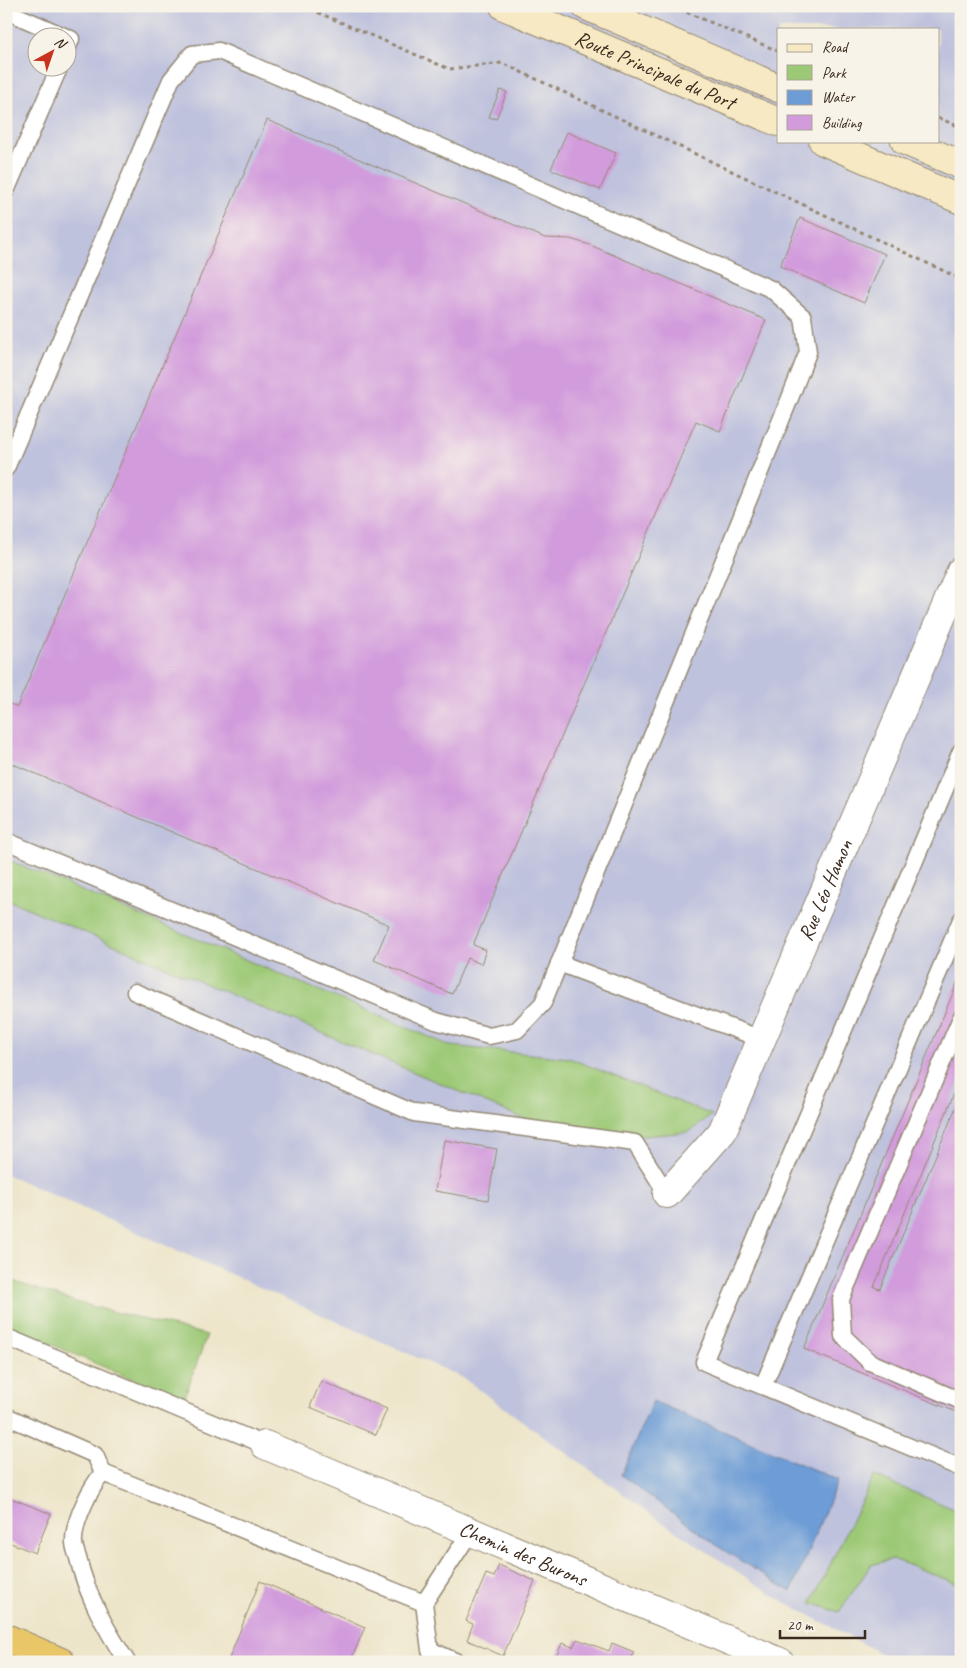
<svg xmlns="http://www.w3.org/2000/svg" width="967" height="1668" viewBox="0 0 967 1668" font-family="Caveat,sans-serif">
	<style>
		.industrial { fill: #bfc2dd; fill-rule: evenodd }
		.green { fill: #9cc976; stroke: #6c7a4a }
		.water { fill: #6d9cd6; stroke: #54637a }
		.building { fill: #d29bdc }
		.lines { fill: none; stroke-linecap: round; stroke-linejoin: round }
		.service-casing { stroke: #948874; stroke-width: 19 }
		.minor-casing { stroke: #948874; stroke-width: 30 }
		.secondary-casing { stroke: #948874; stroke-width: 30 }
		.motorway-casing { stroke: #948874; stroke-width: 30 }
		.path { stroke: #948874; stroke-width: 3; stroke-dasharray: 4 4; stroke-linecap: butt }
		.service { stroke: #fff; stroke-width: 16 }
		.minor { stroke: #fff; stroke-width: 28 }
		.secondary { stroke: #f6e9c3; stroke-width: 28 }
		.motorway { stroke: #e9c769; stroke-width: 28 }
		.labels { text-anchor: middle; dominant-baseline: central; stroke-width: 4; stroke-linejoin: round; paint-order: stroke }
		.street-label { font-size: 21px; fill: #3b2a1e; stroke: #f7f3e8 }
	</style>
	<rect width="100%" height="100%" fill="#f7f3e8"/>
	<filter id="ink" filterUnits="userSpaceOnUse"><feTurbulence type="fractalNoise" baseFrequency=".02" numOctaves="2"/><feDisplacementMap in="SourceGraphic" scale="10" xChannelSelector="R" yChannelSelector="G"/><feConvolveMatrix kernelMatrix="1 2 1 2 8 2 1 2 1" color-interpolation-filters="sRGB"/></filter>
	<filter id="wash" filterUnits="userSpaceOnUse"><feTurbulence type="fractalNoise" baseFrequency=".0096" numOctaves="4" result="noise"/><feDisplacementMap in="SourceGraphic" scale="20" xChannelSelector="R" yChannelSelector="G"/><feGaussianBlur stdDeviation="1.12" result="paint"/><feColorMatrix in="noise" values="0 0 0 0 0 0 0 0 0 0 0 0 0 0 0 0 0 1.4 0 .05"/><feComposite in="paint" operator="in"/></filter>
	<g filter="url(#wash)">
		<rect width="100%" height="100%" fill="#ede5c9"/>
		<!-- industrial -->
		<path class="industrial" d="M6,6H961V1662H903L880,1653L779,1599L672,1529L463,1378L6,1174ZM778,29H938V141H778ZM38,38H68V68H38Z"/>
		<!-- green -->
		<g class="green">
			<polygon points="6,859 451,1046 569,1058 712,1115 689,1132 644,1136 524,1119 6,899"/>
			<polygon points="6,1279 79,1303 207,1335 183,1401 6,1325"/>
			<polygon points="874,1476 961,1512 961,1585 893,1559 871,1565 839,1612 811,1603"/>
		</g>
		<!-- water -->
		<polygon class="water" points="653,1401 838,1480 791,1592 722,1549 621,1475"/>
		<g id="blocks">
			<!-- building -->
			<g class="building">
				<polygon points="500,90 507,92 496,119 489,117"/>
				<polygon points="267,120 545,238 570,239 590,245 766,320 720,431 696,421 473,945 486,950 481,964 467,958 452,994 374,960 389,925 6,761 6,702 17,707"/>
				<polygon points="567,132 616,153 600,190 551,169"/>
				<polygon points="800,218 885,254 864,303 780,266"/>
				<polygon points="961,974 961,1077 874,1287 880,1289 961,1095 961,1414 804,1349"/>
				<polygon points="444,1140 497,1149 488,1200 435,1191"/>
				<polygon points="321,1381 387,1409 376,1435 310,1407"/>
				<polygon points="6,1496 51,1514 35,1553 6,1541"/>
				<polygon points="499,1565 535,1581 503,1656 467,1640 473,1624 466,1621 486,1574 494,1577"/>
				<polygon points="260,1581 365,1627 350,1662 228,1661"/>
				<polygon points="577,1639 609,1651 612,1643 634,1652 630,1662 554,1662 562,1643 573,1647"/>
			</g>
		</g>
	</g>
	<g filter="url(#ink)">
		<use href="#blocks" fill-opacity="0" stroke="#948874" stroke-width="1"/>
		<g class="lines">
			<defs>
				<g id="service">
					<polyline points="6,11 71,39 68,47"/>
					<polyline points="6,191 59,68"/>
					<polyline points="6,468 171,80 192,54 219,51 771,289 803,317 808,352 790,398 543,1003 517,1030 489,1036 436,1021 6,841"/>
					<polyline points="961,751 704,1362 961,1468"/>
					<polyline points="559,963 761,1039"/>
					<polyline points="135,992 414,1113 635,1143 667,1194"/>
					<polyline points="961,1018 841,1299 843,1336 870,1362 961,1401"/>
					<polyline points="6,1337 265,1445"/>
					<polyline points="763,1386 961,920"/>
					<polyline points="6,1416 95,1455 103,1473 424,1603 471,1531"/>
					<path d="M103,1473C90,1488 75,1519 74,1539C73,1545 76,1552 78,1558C87,1596 106,1629 127,1662"/>
					<polyline points="424,1603 430,1650 457,1662"/>
				</g>
				<g id="minor">
					<path id="s1" d="M667,1194L722,1132L961,571"/>
					<path id="s2" d="M265,1445L780,1662"/>
				</g>
				<g id="secondary">
					<path id="s3" d="M504,6L778,122"/>
					<polyline points="586,6 778,88"/>
					<polyline points="823,141 961,200"/>
					<polyline points="905,141 961,165"/>
				</g>
				<polyline id="motorway" points="6,1638 61,1662"/>
			</defs>
			<!-- service casing -->
			<use href="#service" class="service-casing"/>
			<!-- minor casing -->
			<use href="#minor" class="minor-casing"/>
			<!-- secondary casing -->
			<use href="#secondary" class="secondary-casing"/>
			<!-- motorway casing -->
			<use href="#motorway" class="motorway-casing"/>
			<!-- path -->
			<g class="path">
				<polyline points="303,6 449,69 502,63 961,279"/>
				<polyline points="672,6 778,51"/>
				<polyline points="938,118 961,127"/>
			</g>
			<!-- service -->
			<use href="#service" class="service"/>
			<!-- minor -->
			<use href="#minor" class="minor"/>
			<!-- secondary -->
			<use href="#secondary" class="secondary"/>
			<!-- motorway -->
			<use href="#motorway" class="motorway"/>
		</g>
	</g>
	<g class="labels">
		<!-- street labels -->
		<g class="street-label">
			<text stroke="none"><textPath href="#s3" startOffset="164">Route Principale du Port</textPath></text>
			<text stroke="none"><textPath href="#s1" startOffset="346">Rue Léo Hamon</textPath></text>
			<text stroke="none"><textPath href="#s2" startOffset="280">Chemin des Burons</textPath></text>
		</g>
	</g>
	<!-- margin -->
	<rect width="967" height="1668" fill="none" stroke="#f7f3e8" stroke-width="25"/>
	<!-- legend -->
	<rect x="777" y="28" width="162" height="115" fill="#f7f3e8" stroke="#aca397"/>
	<rect x="787" y="44" width="25" height="8" fill="#f6e9c3" stroke="#aca397"/>
	<text x="822" y="52" font-size="15" fill="#3b2a1e">Road</text>
	<rect x="787" y="65" width="25" height="15" fill="#9cc976" stroke="#aca397"/>
	<text x="822" y="78" font-size="15" fill="#3b2a1e">Park</text>
	<rect x="787" y="90" width="25" height="15" fill="#6d9cd6" stroke="#aca397"/>
	<text x="822" y="102" font-size="15" fill="#3b2a1e">Water</text>
	<rect x="787" y="115" width="25" height="15" fill="#d29bdc" stroke="#aca397"/>
	<text x="822" y="128" font-size="15" fill="#3b2a1e">Building</text>
	<!-- north arrow -->
	<g transform="translate(52 52) rotate(40)"><circle r="24" fill="#f7f3e8" stroke="#aca397"/>
	<path d="M0-4L9 19L0 12L-9 19Z" fill="#c8321e"/>
	<text y="-8" font-size="14" font-weight="bold" text-anchor="middle" fill="#3b2a1e">N</text>
	</g>
	<!-- scale -->
	<path d="M780 1630v8h85v-8" fill="none" stroke="#3b2a1e" stroke-width="2.5"/>
	<text x="787" y="1630" font-size="15" fill="#3b2a1e" stroke="#f7f3e8" stroke-width="4" paint-order="stroke">20 m</text>
</svg>
